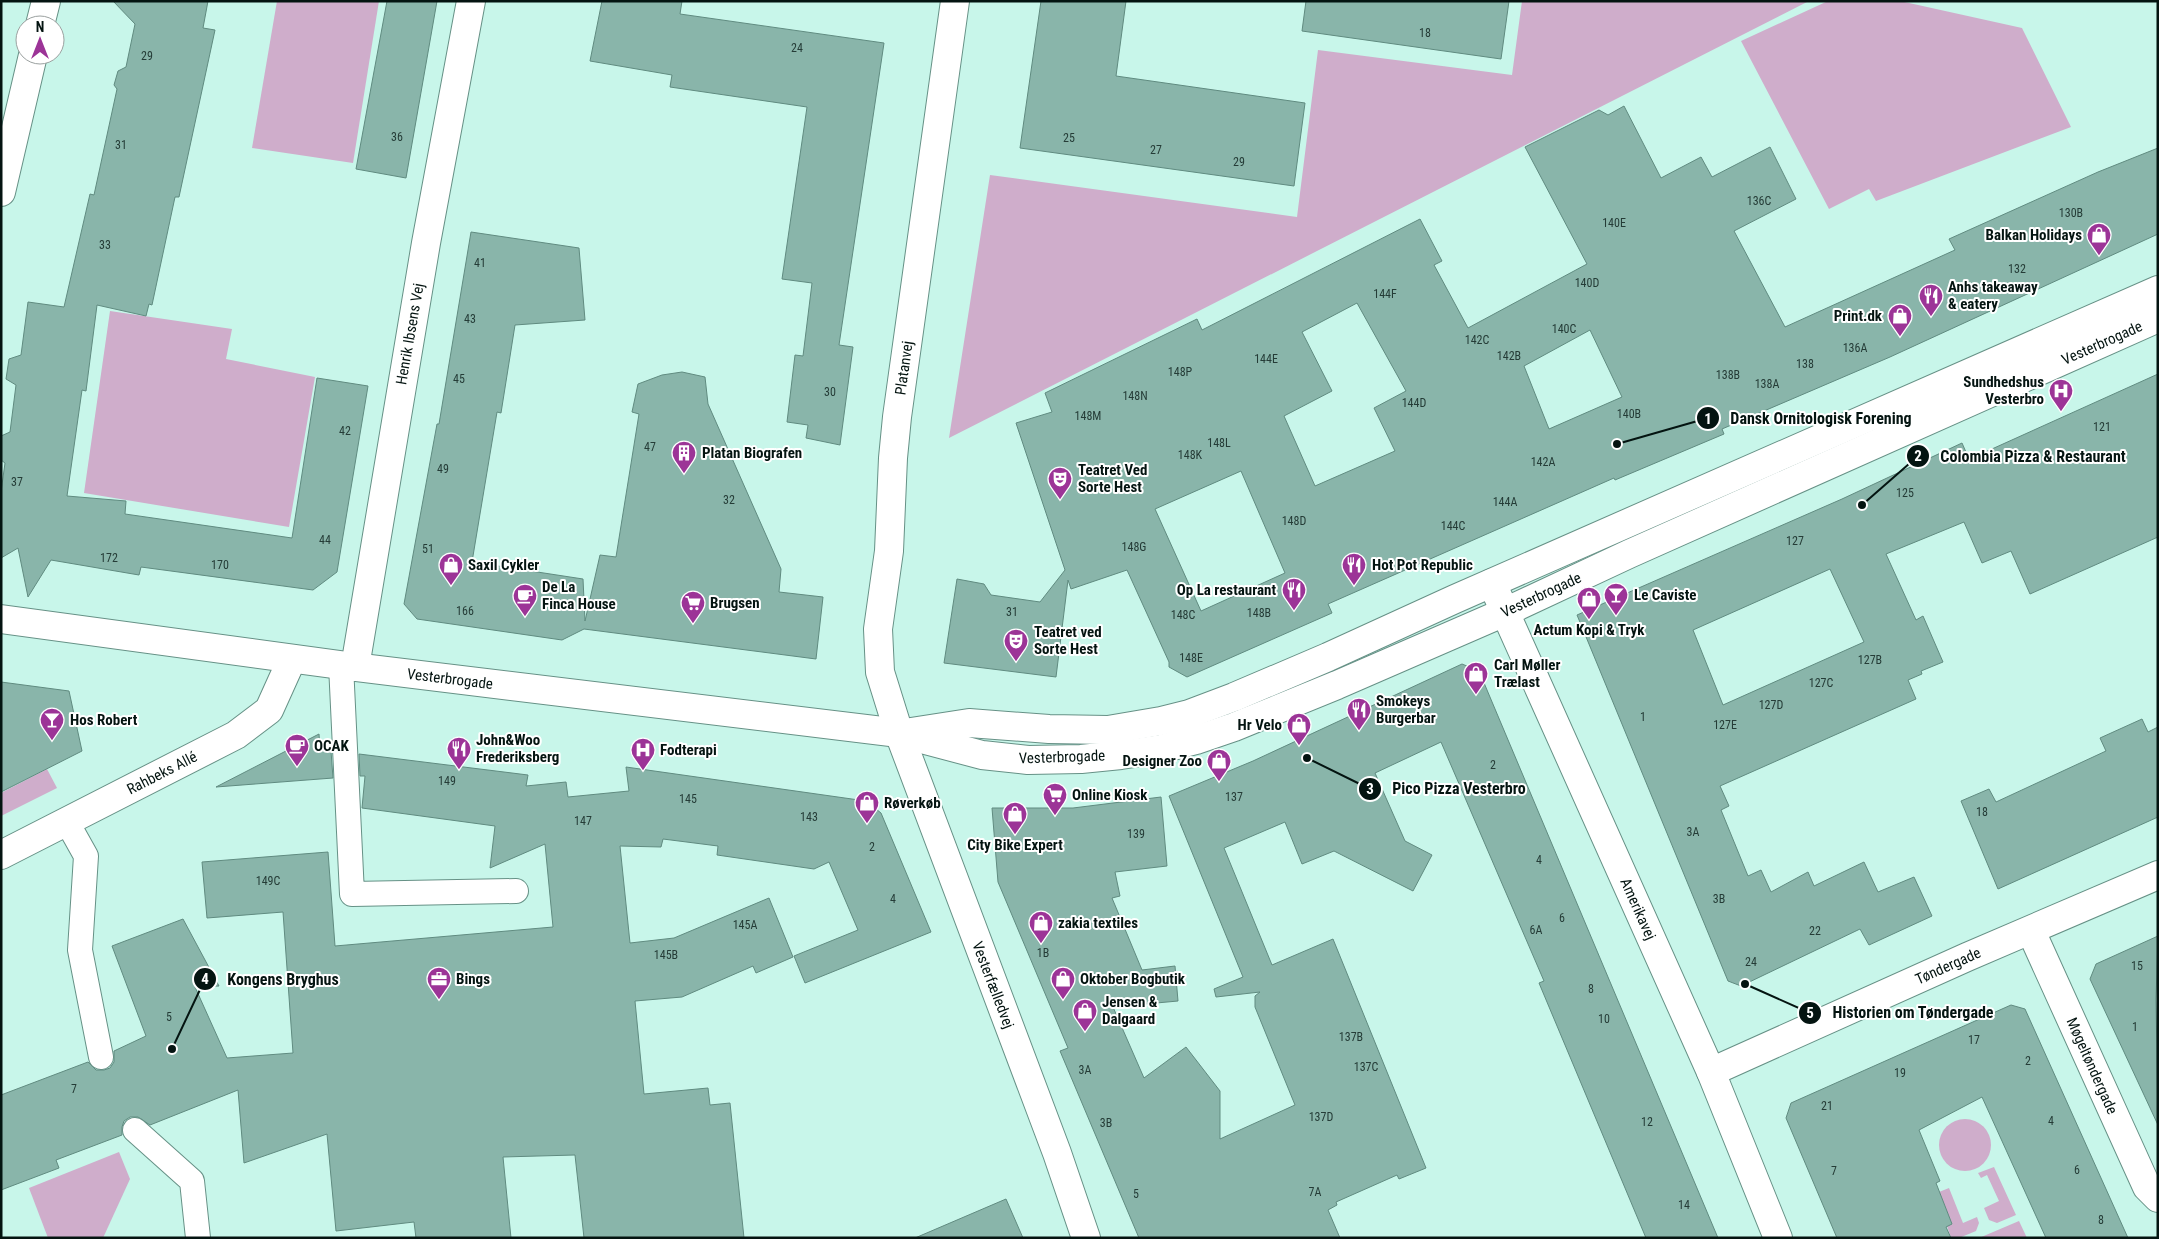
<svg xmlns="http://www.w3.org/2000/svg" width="2159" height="1239" viewBox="0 0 2159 1239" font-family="'Roboto Condensed',sans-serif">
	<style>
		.green { fill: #cfadcb }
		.building { fill: #89b5aa; stroke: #608b80; fill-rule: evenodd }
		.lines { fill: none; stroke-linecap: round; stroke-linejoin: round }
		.lane-casing { stroke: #669186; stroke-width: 26 }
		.street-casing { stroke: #669186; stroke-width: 30 }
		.secondary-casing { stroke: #669186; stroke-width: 30 }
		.lane { stroke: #fff; stroke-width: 24 }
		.street { stroke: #fff; stroke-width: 28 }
		.secondary { stroke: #fff; stroke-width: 28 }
		.labels { text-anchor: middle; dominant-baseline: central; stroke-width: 4; stroke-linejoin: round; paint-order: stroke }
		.number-label { font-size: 12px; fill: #253c37 }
		.poi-label { font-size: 15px; font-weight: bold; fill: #041411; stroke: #fff; text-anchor: start }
		.street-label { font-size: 15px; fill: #041411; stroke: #fff }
		.leader { fill: none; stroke: #041411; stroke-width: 2 }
		.callout-dot { fill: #041411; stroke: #fff; stroke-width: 2 }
		.mark-label { font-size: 15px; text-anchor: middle; font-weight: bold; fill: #fff }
		.callout-label { font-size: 16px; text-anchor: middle; font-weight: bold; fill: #041411; stroke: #fff; stroke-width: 4; stroke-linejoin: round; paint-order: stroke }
	</style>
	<rect width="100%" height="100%" fill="#c8f6ea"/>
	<!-- green -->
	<g class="green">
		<polygon points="277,1 379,1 353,163 252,148"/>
		<polygon points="1522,1 1809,1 949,438 990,175 1297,217 1318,50 1512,75"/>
		<polygon points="1828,1 1900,1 2022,28 2071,127 1876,201 1869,189 1829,209 1741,41"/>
		<polygon points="110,311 232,329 226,359 315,377 289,527 84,493"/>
		<polygon points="47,769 57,788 1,816 1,793"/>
		<circle cx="1965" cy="1145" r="26"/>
		<polygon points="119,1152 130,1179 103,1238 48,1238 29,1188"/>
		<polygon points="1994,1167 2016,1215 1997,1223 1989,1220 1984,1208 1999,1201 1987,1175 1981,1178 1978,1173"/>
		<polygon points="1949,1188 1963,1223 1977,1217 1979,1223 1976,1231 1959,1238 1951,1238 1947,1226 1952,1224 1939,1192"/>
		<polygon points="2019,1221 2027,1238 1979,1238"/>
	</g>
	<!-- building -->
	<g class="building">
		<polygon points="113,1 208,1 203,28 215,30 179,197 175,197 152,305 149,304 146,316 97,305 86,391 82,390 67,496 126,501 125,514 292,538 317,378 368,386 337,572 313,590 141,567 139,575 51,560 28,597 18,548 1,558 1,492 5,463 1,460 1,436 10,432 16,385 6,379 9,359 21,355 28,302 64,307 90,194 94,195 117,89 114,85 118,71 126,67 135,24"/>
		<polygon points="387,1 437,1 406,178 356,169"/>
		<polygon points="602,1 682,1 680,14 884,43 839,345 853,347 840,445 806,438 808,425 787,422 795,355 803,356 812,283 782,279 807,107 670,87 672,75 590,61"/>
		<polygon points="1041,1 1126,1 1116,76 1305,103 1294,186 1020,148"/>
		<polygon points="1306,1 1509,1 1501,59 1302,31"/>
		<path d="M1624,106L1661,178L1701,157L1712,177L1770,147L1796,199L1734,231L1785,327L1955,250L1949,239L2098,172L2158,148V234L1890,357L1722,429L1724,434L1615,480L1614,478L1328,604L1332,613L1187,677L1169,667V662L1127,570L1071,589L1068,580L1056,677L944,663L957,579L984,584L991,595L1040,602L1065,570L1016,423L1052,412L1045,393L1197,319L1202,330L1420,219L1442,261L1434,265L1468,328L1587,264L1525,147L1599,110L1608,115ZM1357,303L1406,391L1374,408L1395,451L1315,486L1284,416L1332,391L1302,332ZM1590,330L1622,397L1549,429L1524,366ZM1241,471L1285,573L1201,611L1155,509Z"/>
		<polygon points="471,232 579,248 585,320 515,325 501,413 497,412 472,562 583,579 585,621 600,555 616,557 639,414 632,412 638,384 662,375 682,372 705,377 708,404 781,569 779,592 823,597 816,659 584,629 562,640 417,619 404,604 437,424 439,424"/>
		<path d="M2158,374V537L2030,594L2011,551L1982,563L1964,522L1886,554L1916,620L1923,616L1943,662L1921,671L1922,674L1908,680L1916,699L1720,786L1729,806L1721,810L1748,876L1761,870L1771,892L1808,872L1814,886L1864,862L1878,892L1914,877L1932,916L1869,945L1860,929L1741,986L1728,981L1577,615L1842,499L1962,443L1969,459L1972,458ZM1830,569L1864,642L1723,705L1693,630Z"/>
		<polygon points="1462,664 1479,671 1718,1238 1646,1238 1539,983 1544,981 1441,742 1375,773 1405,841 1432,855 1413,891 1334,851 1302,864 1285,822 1224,848 1272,965 1333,939 1426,1168 1399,1179 1397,1175 1336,1202 1337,1205 1328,1210 1340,1238 1139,1238 1060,1051 1068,1048 998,882 992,808 1073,808 1161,797 1167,866 1115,872 1120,896 1112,898 1142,970 1175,966 1178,1001 1113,1007 1144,1078 1186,1047 1220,1091 1220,1139 1295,1105 1255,1007 1255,996 1260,992 1216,997 1214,989 1243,977 1169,796 1253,761"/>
		<polygon points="1,682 69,691 82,751 1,792"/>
		<polygon points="2142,719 2148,732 2158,727 2158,817 1998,889 1961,801 1989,789 1996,802 2106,751 2100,738"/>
		<polygon points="319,734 320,749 331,751 333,778 216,787"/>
		<polygon points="359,754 528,775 526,786 566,782 568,797 629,791 626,767 866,801 881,813 931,932 805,983 794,956 858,930 829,862 814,869 717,855 718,846 663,839 661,847 620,846 630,943 674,938 769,898 793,957 756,973 753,966 682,997 635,1001 644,1094 708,1088 710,1105 730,1103 744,1238 584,1238 575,1155 503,1157 511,1238 416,1238 414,1222 336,1231 327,1134 244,1163 238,1090 150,1125 138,1117 130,1117 124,1121 122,1127 122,1135 56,1160 59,1168 1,1190 1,1095 88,1062 96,1070 104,1070 110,1068 114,1062 114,1051 146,1036 112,946 183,919 219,986 195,987 227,1058 293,1053 283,912 207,918 202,862 328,852 335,946 553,927 545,844 490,868 495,826 362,808 365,776 360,776"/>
		<polygon points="2158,936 2156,999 2158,1125 2090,979 2096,964"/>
		<polygon points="2011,1005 2025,1009 2128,1238 2046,1238 1982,1097 1919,1130 1940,1181 1936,1183 1952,1224 1946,1227 1951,1238 1837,1238 1786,1118 1791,1103"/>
		<polygon points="1006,1199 1023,1238 915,1238"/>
	</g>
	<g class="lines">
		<defs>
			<g id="lane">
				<polyline points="341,665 352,894 516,891"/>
				<polyline points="67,822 86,856 80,950 101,1057"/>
				<polyline points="135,1130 192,1181 198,1238"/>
			</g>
			<g id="street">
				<polyline points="40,25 46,1"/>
				<polyline points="1,192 33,55"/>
				<polyline points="1492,583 1711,1072 1778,1238"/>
				<polyline points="355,667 426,243 471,1"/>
				<polyline points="899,733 880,672 878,629 889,551 893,458 897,417 955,1"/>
				<polyline points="1,855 236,735 269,710 292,659"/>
				<polyline points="2031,931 2147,1187 2158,1198"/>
				<polyline points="1711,1072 1967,957 2158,875"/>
			</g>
			<g id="secondary">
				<polyline points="1,619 355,667 899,733 982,755 1028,760 1081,759 1121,755 1161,749 1196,740 1234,727 1337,685 1505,612 1629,554 2158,318"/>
				<polyline points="911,732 969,723 1049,729 1108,730 1161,721 1189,714 1234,697 1328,657 1455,599 2158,290"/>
				<polyline points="899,733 1057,1153 1086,1238"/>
			</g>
		</defs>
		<!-- lane casing -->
		<use href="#lane" class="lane-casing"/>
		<!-- street casing -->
		<use href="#street" class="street-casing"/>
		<!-- secondary casing -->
		<use href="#secondary" class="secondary-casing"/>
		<!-- lane -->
		<use href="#lane" class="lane"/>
		<!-- street -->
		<use href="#street" class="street"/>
		<!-- secondary -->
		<use href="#secondary" class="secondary"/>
	</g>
	<!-- icons -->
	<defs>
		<symbol id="shop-pin" viewBox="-11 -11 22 30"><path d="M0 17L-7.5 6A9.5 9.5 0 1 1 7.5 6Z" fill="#9c3497" stroke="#fff"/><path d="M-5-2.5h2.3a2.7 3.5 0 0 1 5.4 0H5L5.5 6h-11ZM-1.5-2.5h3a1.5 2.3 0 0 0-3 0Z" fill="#fff"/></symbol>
		<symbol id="restaurant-pin" viewBox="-11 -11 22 30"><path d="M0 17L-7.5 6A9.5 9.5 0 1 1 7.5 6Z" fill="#9c3497" stroke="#fff"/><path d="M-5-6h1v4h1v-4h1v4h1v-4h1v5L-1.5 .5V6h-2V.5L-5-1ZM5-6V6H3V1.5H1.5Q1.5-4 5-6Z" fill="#fff"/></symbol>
		<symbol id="hospital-pin" viewBox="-11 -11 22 30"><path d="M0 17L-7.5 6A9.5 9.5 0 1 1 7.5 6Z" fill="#9c3497" stroke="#fff"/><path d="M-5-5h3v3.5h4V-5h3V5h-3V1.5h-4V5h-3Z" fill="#fff"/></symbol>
		<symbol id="building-pin" viewBox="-11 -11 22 30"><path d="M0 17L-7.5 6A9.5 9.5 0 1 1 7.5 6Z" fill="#9c3497" stroke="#fff"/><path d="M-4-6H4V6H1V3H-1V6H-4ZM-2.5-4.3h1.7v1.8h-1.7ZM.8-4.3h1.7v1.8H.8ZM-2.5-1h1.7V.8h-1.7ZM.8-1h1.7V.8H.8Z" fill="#fff"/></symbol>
		<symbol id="theatre-pin" viewBox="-11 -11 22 30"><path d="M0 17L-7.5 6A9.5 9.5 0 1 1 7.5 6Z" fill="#9c3497" stroke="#fff"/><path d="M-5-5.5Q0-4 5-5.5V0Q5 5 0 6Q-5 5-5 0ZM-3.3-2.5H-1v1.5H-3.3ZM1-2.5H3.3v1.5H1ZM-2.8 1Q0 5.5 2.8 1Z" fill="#fff"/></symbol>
		<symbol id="bar-pin" viewBox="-11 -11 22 30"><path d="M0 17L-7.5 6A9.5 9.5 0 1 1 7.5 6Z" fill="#9c3497" stroke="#fff"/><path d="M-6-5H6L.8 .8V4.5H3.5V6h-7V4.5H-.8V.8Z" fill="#fff"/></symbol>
		<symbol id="cafe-pin" viewBox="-11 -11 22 30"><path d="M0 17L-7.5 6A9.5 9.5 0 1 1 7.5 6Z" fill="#9c3497" stroke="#fff"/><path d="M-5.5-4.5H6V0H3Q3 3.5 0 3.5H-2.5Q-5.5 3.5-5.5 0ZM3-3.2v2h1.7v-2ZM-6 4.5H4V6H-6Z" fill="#fff"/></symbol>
		<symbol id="supermarket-pin" viewBox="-11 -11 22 30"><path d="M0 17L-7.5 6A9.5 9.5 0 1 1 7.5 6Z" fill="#9c3497" stroke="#fff"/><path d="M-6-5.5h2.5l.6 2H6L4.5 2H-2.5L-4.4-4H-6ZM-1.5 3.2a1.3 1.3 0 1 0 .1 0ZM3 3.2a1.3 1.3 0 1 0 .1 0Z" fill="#fff"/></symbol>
		<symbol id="office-pin" viewBox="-11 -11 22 30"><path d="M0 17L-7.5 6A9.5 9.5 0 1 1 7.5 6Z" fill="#9c3497" stroke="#fff"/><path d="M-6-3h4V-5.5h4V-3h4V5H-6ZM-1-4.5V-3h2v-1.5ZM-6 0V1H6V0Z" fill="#fff"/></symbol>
	</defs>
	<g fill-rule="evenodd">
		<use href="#shop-pin" x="2085" y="221" width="28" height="38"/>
		<use href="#restaurant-pin" x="1917" y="282" width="28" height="38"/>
		<use href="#shop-pin" x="1886" y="302" width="28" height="38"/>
		<use href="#hospital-pin" x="2047" y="377" width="28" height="38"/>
		<use href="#building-pin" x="670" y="439" width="28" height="38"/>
		<use href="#theatre-pin" x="1046" y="465" width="28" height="38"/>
		<use href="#shop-pin" x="437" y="551" width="28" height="38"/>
		<use href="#restaurant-pin" x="1340" y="551" width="28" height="38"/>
		<use href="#restaurant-pin" x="1280" y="576" width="28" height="38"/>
		<use href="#bar-pin" x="1602" y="581" width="28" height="38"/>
		<use href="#cafe-pin" x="511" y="582" width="28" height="38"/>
		<use href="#shop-pin" x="1575" y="585" width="28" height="38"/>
		<use href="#supermarket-pin" x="679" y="589" width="28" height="38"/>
		<use href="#theatre-pin" x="1002" y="627" width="28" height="38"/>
		<use href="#shop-pin" x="1462" y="660" width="28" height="38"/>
		<use href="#restaurant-pin" x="1345" y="696" width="28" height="38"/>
		<use href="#bar-pin" x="38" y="706" width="28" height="38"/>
		<use href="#shop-pin" x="1285" y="711" width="28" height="38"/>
		<use href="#cafe-pin" x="283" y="732" width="28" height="38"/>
		<use href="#restaurant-pin" x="445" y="735" width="28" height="38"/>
		<use href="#hospital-pin" x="629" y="736" width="28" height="38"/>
		<use href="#shop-pin" x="1205" y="747" width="28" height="38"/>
		<use href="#supermarket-pin" x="1041" y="781" width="28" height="38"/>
		<use href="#shop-pin" x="853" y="789" width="28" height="38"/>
		<use href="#shop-pin" x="1001" y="800" width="28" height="38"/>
		<use href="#shop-pin" x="1027" y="909" width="28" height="38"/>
		<use href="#office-pin" x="425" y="965" width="28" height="38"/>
		<use href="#shop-pin" x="1049" y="965" width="28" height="38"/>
		<use href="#shop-pin" x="1071" y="997" width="28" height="38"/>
	</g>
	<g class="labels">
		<!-- number labels -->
		<g class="number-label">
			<text x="1425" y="33">18</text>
			<text x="797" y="48">24</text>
			<text x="147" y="56">29</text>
			<text x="397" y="137">36</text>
			<text x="1069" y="138">25</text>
			<text x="121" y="145">31</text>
			<text x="1156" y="150">27</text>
			<text x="1239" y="162">29</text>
			<text x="1759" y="201">136C</text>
			<text x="2071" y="213">130B</text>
			<text x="1614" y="223">140E</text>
			<text x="105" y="245">33</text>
			<text x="480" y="263">41</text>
			<text x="2017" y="269">132</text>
			<text x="1587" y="283">140D</text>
			<text x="1385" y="294">144F</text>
			<text x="470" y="319">43</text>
			<text x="1564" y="329">140C</text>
			<text x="1477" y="340">142C</text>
			<text x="1855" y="348">136A</text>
			<text x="1509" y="356">142B</text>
			<text x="1266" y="359">144E</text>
			<text x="1805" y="364">138</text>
			<text x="1180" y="372">148P</text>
			<text x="1728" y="375">138B</text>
			<text x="459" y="379">45</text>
			<text x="1767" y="384">138A</text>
			<text x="830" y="392">30</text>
			<text x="1135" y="396">148N</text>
			<text x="1414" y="403">144D</text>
			<text x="1629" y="414">140B</text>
			<text x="1088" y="416">148M</text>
			<text x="2102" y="427">121</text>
			<text x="345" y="431">42</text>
			<text x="1219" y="443">148L</text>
			<text x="650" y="447">47</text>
			<text x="1190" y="455">148K</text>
			<text x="1543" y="462">142A</text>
			<text x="443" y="469">49</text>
			<text x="17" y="482">37</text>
			<text x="1905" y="493">125</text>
			<text x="729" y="500">32</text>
			<text x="1505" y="502">144A</text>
			<text x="1294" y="521">148D</text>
			<text x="1453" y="526">144C</text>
			<text x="325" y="540">44</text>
			<text x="1795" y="541">127</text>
			<text x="1134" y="547">148G</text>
			<text x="428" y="549">51</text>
			<text x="109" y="558">172</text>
			<text x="220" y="565">170</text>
			<text x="465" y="611">166</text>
			<text x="1012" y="612">31</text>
			<text x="1259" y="613">148B</text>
			<text x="1183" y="615">148C</text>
			<text x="1191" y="658">148E</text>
			<text x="1870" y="660">127B</text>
			<text x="1821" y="683">127C</text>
			<text x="1771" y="705">127D</text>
			<text x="1643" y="717">1</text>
			<text x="1725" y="725">127E</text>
			<text x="1493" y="765">2</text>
			<text x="447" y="781">149</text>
			<text x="1234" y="797">137</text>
			<text x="688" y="799">145</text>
			<text x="1982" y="812">18</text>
			<text x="809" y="817">143</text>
			<text x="583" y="821">147</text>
			<text x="1693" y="832">3A</text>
			<text x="1136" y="834">139</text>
			<text x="872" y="847">2</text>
			<text x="1539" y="860">4</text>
			<text x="268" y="881">149C</text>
			<text x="893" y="899">4</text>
			<text x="1719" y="899">3B</text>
			<text x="1562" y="918">6</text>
			<text x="745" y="925">145A</text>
			<text x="1536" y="930">6A</text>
			<text x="1815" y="931">22</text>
			<text x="1043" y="953">1B</text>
			<text x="666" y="955">145B</text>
			<text x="1751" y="962">24</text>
			<text x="2137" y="966">15</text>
			<text x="1591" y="989">8</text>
			<text x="169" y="1017">5</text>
			<text x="1604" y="1019">10</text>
			<text x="2135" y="1027">1</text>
			<text x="1351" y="1037">137B</text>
			<text x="1974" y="1040">17</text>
			<text x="2028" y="1061">2</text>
			<text x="1366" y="1067">137C</text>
			<text x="1085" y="1070">3A</text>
			<text x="1900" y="1073">19</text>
			<text x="74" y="1089">7</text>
			<text x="1827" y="1106">21</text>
			<text x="1321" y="1117">137D</text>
			<text x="2051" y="1121">4</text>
			<text x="1647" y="1122">12</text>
			<text x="1106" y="1123">3B</text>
			<text x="2077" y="1170">6</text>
			<text x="1834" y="1171">7</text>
			<text x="1315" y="1192">7A</text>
			<text x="1136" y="1194">5</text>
			<text x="1684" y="1205">14</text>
			<text x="2101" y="1220">8</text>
		</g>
		<!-- poi labels -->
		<g class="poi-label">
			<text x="2082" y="235" text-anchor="end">Balkan Holidays</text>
			<text x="1948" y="287">Anhs takeaway<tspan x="1948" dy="17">&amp; eatery</tspan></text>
			<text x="1882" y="316" text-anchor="end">Print.dk</text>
			<text x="2044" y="382" text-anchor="end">Sundhedshus<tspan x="2044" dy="17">Vesterbro</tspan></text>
			<text x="702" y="453">Platan Biografen</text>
			<text x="1078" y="470">Teatret Ved<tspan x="1078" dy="17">Sorte Hest</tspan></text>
			<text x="468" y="565">Saxil Cykler</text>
			<text x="1372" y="565">Hot Pot Republic</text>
			<text x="542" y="587">De La<tspan x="542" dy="17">Finca House</tspan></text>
			<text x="1276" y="590" text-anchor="end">Op La restaurant</text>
			<text x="1634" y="595">Le Caviste</text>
			<text x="710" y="603">Brugsen</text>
			<text x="1589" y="630" text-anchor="middle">Actum Kopi &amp; Tryk</text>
			<text x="1034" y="632">Teatret ved<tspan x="1034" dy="17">Sorte Hest</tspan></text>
			<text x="1494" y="665">Carl Møller<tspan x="1494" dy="17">Trælast</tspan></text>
			<text x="1376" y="701">Smokeys<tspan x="1376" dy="17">Burgerbar</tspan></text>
			<text x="70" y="720">Hos Robert</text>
			<text x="1282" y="725" text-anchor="end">Hr Velo</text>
			<text x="476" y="740">John&amp;Woo<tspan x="476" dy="17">Frederiksberg</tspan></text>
			<text x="314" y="746">OCAK</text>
			<text x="660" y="750">Fodterapi</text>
			<text x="1202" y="761" text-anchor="end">Designer Zoo</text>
			<text x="1072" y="795">Online Kiosk</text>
			<text x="884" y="803">Røverkøb</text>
			<text x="1015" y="845" text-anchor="middle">City Bike Expert</text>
			<text x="1058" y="923">zakia textiles</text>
			<text x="456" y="979">Bings</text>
			<text x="1080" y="979">Oktober Bogbutik</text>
			<text x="1102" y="1002">Jensen &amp;<tspan x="1102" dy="17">Dalgaard</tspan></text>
		</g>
		<!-- street labels -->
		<g class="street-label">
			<text transform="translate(410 334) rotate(-80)">Henrik Ibsens Vej</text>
			<text transform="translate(2102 343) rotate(-24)">Vesterbrogade</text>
			<text transform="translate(904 368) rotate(-82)">Platanvej</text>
			<text transform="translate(1541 595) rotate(-25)">Vesterbrogade</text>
			<text transform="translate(450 679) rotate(7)">Vesterbrogade</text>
			<text transform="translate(1062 757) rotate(-2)">Vesterbrogade</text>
			<text transform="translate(162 773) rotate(-27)">Rahbeks Allé</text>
			<text transform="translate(1638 909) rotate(66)">Amerikavej</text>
			<text transform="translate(1948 966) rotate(-24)">Tøndergade</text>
			<text transform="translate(993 985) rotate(69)">Vesterfælledvej</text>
			<text transform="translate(2092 1066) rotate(66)">Møgeltøndergade</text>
		</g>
	</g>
	<!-- callouts -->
	<path class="leader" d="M1617 444L1708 418M1862 505L1918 456M1307 758L1370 789M172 1049L205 979M1745 984L1810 1013"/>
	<g class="callout-dot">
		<circle cx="1617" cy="444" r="5"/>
		<circle cx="1862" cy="505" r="5"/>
		<circle cx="1307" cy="758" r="5"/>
		<circle cx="172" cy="1049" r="5"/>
		<circle cx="1745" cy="984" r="5"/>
		<circle cx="1708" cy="418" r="12"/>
		<circle cx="1918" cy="456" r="12"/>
		<circle cx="1370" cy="789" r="12"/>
		<circle cx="205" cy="979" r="12"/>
		<circle cx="1810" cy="1013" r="12"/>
	</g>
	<g class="mark-label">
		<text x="1708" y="424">1</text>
		<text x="1918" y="461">2</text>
		<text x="1370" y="794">3</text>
		<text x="205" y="984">4</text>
		<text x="1810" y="1018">5</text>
	</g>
	<g class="callout-label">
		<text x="1821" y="424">Dansk Ornitologisk Forening</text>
		<text x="2033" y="462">Colombia Pizza &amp; Restaurant</text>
		<text x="1459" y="794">Pico Pizza Vesterbro</text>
		<text x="283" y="985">Kongens Bryghus</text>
		<text x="1913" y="1018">Historien om Tøndergade</text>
	</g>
	<!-- border -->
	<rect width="2159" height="1239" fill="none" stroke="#041411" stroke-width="5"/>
	<!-- north arrow -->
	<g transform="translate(40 40)"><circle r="24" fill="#ffffff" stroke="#9ba1a0"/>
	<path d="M0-4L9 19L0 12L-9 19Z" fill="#9c3497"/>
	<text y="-8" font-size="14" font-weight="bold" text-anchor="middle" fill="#041411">N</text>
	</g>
</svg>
